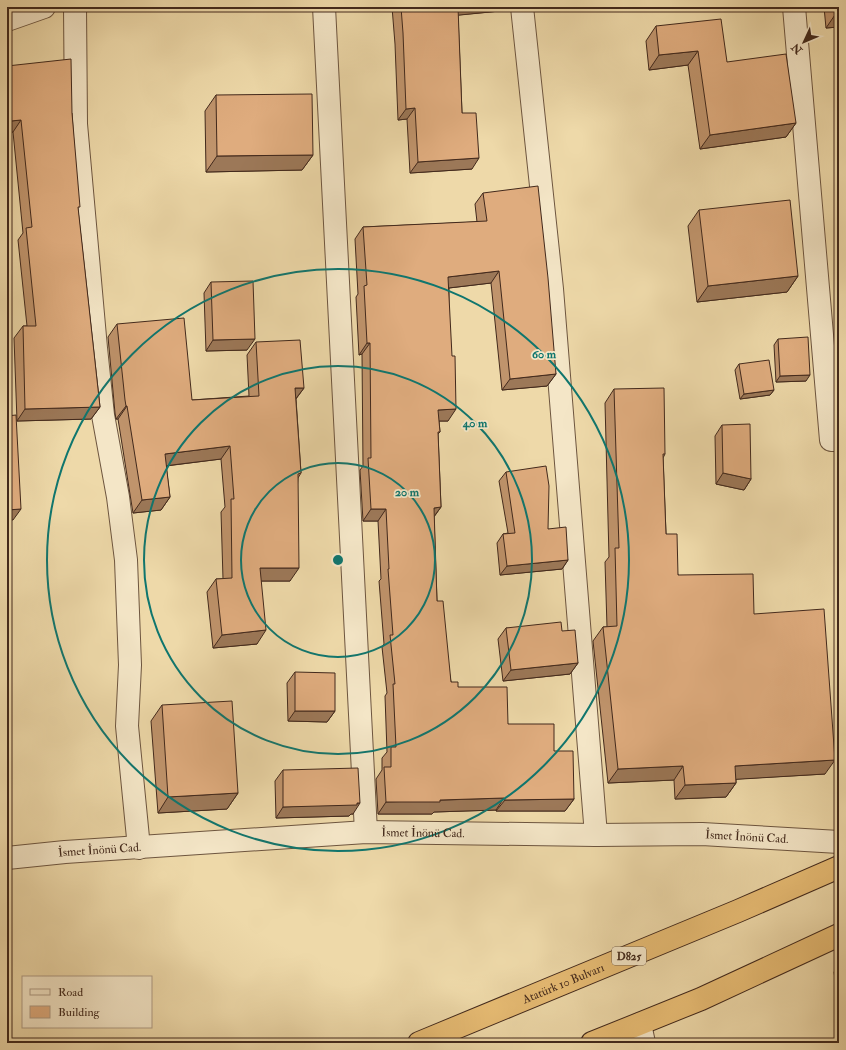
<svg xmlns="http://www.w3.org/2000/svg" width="846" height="1050" viewBox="0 0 846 1050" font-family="'IM FELL Double Pica',serif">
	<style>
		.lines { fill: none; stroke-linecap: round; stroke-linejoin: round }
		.minor-casing { stroke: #6d553f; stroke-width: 24 }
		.highway-casing { stroke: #42291c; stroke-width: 24 }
		.minor { stroke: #f4e6c7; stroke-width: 22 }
		.highway { stroke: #e7bc74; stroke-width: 22 }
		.wall { fill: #c0946c; stroke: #42291c }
		.shaded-wall { fill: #9c7858; stroke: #42291c }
		.building { fill: #dfac7e; stroke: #42291c }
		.ring { fill: none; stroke: #0f766e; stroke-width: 2 }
		.labels { text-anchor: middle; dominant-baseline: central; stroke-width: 3.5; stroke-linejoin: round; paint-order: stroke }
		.shield { fill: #f4e6c7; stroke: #77624f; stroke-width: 1 }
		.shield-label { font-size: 11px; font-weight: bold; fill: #42291c }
		.street-label { font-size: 12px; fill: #42291c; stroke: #f4e6c7 }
		.centre { fill: #0f766e; stroke: #f4e6c7; stroke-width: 2 }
		.ring-label { font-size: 12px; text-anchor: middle; font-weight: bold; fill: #0f766e; stroke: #f4e6c7; stroke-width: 3.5; stroke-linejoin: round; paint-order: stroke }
	</style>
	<rect width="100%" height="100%" fill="#eed9a9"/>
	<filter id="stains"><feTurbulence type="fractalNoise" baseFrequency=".005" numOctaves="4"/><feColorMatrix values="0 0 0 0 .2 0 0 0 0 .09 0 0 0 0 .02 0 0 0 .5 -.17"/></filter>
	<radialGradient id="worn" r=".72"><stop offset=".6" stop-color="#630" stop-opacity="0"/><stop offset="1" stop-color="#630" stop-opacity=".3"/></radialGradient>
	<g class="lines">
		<defs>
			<g id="minor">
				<polyline points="75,7 76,124 96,348 103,415 118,497 126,560 130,665 127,726 139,848"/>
				<polyline points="324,7 366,832"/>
				<polyline points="522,7 552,289 596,835"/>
				<polyline points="794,7 831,440 839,440"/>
				<polyline points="7,20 44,7"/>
				<path id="s1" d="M7,858L65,852L366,832L596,835L702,834L839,842"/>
				<polyline points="640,1024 644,1043"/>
			</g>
			<g id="highway">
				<path id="s2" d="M419,1043L738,911L839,867"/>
				<polyline points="592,1043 701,999 839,935"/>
			</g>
		</defs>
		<!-- minor casing -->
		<use href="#minor" class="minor-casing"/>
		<!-- highway casing -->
		<use href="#highway" class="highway-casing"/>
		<!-- minor -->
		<use href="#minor" class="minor"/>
		<!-- highway -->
		<use href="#highway" class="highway"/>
	</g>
	<!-- wall -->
	<g class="wall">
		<polygon points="392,7 512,7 510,10 458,15 462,113 472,169 410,173 407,119 398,120 395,44"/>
		<polygon points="824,7 839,7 839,27 826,28"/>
		<polygon points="656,26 727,62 796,123 786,137 700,149 688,65 649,70 646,41"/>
		<polygon points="7,66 72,113 78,210 100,407 91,419 17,421 14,338 23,326 27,326 18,240 23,233 13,132 7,133"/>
		<polygon points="216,95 313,155 302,170 206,172 205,111"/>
		<polygon points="483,193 556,374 547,386 502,390 491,283 449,288 448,421 439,421 440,432 438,434 441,507 434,517 437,601 451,682 458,687 508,724 554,751 574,799 565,811 496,811 496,810 434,812 432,814 378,814 376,779 382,770 382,758 387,752 385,696 387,693 382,647 384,644 379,581 381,579 378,521 363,521 360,470 363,466 362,354 359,355 356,297 358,294 355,239 363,227 477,222 475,204"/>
		<polygon points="699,210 798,276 787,292 697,302 688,226"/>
		<polygon points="211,282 247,350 206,351 204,293"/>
		<polygon points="117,324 192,400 249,396 247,355 256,342 304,388 296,399 301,473 298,478 290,581 261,581 257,644 213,648 207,592 216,579 223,579 221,512 225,507 221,459 166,466 170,497 161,510 133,513 118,419 116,419 115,413 108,337"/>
		<polygon points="778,339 806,381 776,382 774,345"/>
		<polygon points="739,364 774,390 770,395 740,399 735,370"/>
		<polygon points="614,389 665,454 663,458 666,534 678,575 754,614 825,774 736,779 736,783 726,797 675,799 674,780 608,783 593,641 603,627 607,627 605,562 609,557 605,403"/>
		<polygon points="722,425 751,479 744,490 716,484 715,436"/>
		<polygon points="506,472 548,529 568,560 562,569 500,575 497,543 503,534 508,533 499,481"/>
		<polygon points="506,628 562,631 578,663 570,674 503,681 498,639"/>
		<polygon points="295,672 335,711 327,722 288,721 287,683"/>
		<polygon points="162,705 238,793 227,809 158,813 151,721"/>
		<polygon points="283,770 353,814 351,814 349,816 276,818 275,781"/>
		<polygon points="839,965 839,1009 834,972"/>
	</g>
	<!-- shaded-wall -->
	<g class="shaded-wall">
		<polygon points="457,7 512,7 510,10 450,16"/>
		<polygon points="839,9 839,27 826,28"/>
		<polygon points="698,51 688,65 649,70 659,55"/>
		<polygon points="415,108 407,119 398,120 406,109"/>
		<polygon points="21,120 13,132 7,133 7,128 11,121"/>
		<polygon points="796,123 786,137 700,149 710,135"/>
		<polygon points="313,155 302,170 206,172 217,156"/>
		<polygon points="479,158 472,169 410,173 418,162"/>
		<polygon points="499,271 491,283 440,289 448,277"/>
		<polygon points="798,276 787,292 697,302 708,286"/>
		<polygon points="255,339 247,350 206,351 213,340"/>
		<polygon points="367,343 370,343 362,354 359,355"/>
		<polygon points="556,374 547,386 502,390 510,379"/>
		<polygon points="810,375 806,381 776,382 780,376"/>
		<polygon points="295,388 304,388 294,401"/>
		<polygon points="774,390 770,395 740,399 744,394"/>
		<polygon points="126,406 127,406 118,419 116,419"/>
		<polygon points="100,407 91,419 17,421 25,409"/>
		<polygon points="456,409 448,421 430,421 438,410"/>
		<polygon points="230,446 221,459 156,467 165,454"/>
		<polygon points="723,473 751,479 744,490 716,484"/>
		<polygon points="170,497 161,510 133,513 142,500"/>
		<polygon points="441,507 432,519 434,508"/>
		<polygon points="21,509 13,520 7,520 7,510"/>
		<polygon points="371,509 386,509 378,521 363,521"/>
		<polygon points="568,560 562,569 500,575 507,566"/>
		<polygon points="260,568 299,568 290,581 251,581"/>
		<polygon points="266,630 257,644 213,648 222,635"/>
		<polygon points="578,663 570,674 503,681 511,670"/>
		<polygon points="295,711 335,711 327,722 288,721"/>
		<polygon points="835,760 825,774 725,780 735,766"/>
		<polygon points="683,766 674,780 608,783 618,769"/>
		<polygon points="736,783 726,797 675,799 685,785"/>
		<polygon points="238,793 227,809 158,813 168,797"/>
		<polygon points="504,798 496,810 434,812 432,814 378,814 386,802"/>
		<polygon points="574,799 565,811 496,811 505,800"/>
		<polygon points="360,803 353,814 351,814 349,816 276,818 283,807"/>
	</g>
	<!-- building -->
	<g class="building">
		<polygon points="401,7 458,7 462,113 476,113 479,158 418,162 415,108 406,109 403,33"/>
		<polygon points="721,19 727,62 786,54 796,123 710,135 698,51 659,55 656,26"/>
		<polygon points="71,59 72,113 80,207 78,207 100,407 25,409 23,326 36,326 26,228 32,227 21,120 11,121 10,107 7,108 7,66"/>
		<polygon points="312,94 313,155 217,156 216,95"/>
		<polygon points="538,186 548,278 556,374 510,379 499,271 448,277 452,356 455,356 456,409 438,410 440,432 438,432 441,507 434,508 437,601 443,601 451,682 458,682 458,687 507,687 508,724 554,724 554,751 573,751 574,799 505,800 504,798 440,800 440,802 386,802 384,767 391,767 391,747 396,747 393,684 395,684 390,635 393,635 388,569 389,569 386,509 371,509 368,458 371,458 370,343 367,343 364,286 367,285 363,227 487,221 483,193"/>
		<polygon points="790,200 798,276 708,286 699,210"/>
		<polygon points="253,281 255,339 213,340 211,282"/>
		<polygon points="184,318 192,400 259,396 256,342 300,340 304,388 295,388 301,473 298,474 299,568 260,568 266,630 222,635 216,579 232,578 231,499 234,499 230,446 165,454 170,497 142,500 127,406 126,406 125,400 117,324"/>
		<polygon points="808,337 810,375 780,376 778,339"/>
		<polygon points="769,360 774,390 744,394 739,364"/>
		<polygon points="664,388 665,454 663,454 666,534 677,534 678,575 753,574 754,614 824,609 835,760 735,766 736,783 685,785 683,766 618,769 603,627 617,626 615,548 619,548 614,389"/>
		<polygon points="16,415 21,509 7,510 7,416"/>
		<polygon points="750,424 751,479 723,473 722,425"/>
		<polygon points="546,466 549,486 548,529 566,527 568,560 507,566 503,534 515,533 506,472"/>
		<polygon points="561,622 562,631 575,630 578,663 511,670 506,628"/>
		<polygon points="295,672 335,673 335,711 295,711"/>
		<polygon points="232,701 238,793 168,797 162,705"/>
		<polygon points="358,768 360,803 357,803 357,805 283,807 283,770"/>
	</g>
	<!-- distance rings -->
	<g class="ring">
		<circle cx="338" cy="560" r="97"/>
		<circle cx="338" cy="560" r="194"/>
		<circle cx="338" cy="560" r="291"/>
	</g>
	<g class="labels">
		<!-- shield labels -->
		<rect class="shield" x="612" y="947" width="34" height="18" rx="3"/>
		<g class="shield-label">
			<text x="629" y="956">D825</text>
		</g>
		<!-- street labels -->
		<g class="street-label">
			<text stroke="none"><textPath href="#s1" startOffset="417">İsmet İnönü Cad.</textPath></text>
			<text stroke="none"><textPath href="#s1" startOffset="741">İsmet İnönü Cad.</textPath></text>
			<text stroke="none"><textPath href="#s1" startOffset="93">İsmet İnönü Cad.</textPath></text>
			<text stroke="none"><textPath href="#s2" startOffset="156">Atatürk 10 Bulvarı</textPath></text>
		</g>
	</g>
	<circle cx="338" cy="560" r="6" class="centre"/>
	<g class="ring-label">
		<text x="544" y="358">60 m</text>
		<text x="475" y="427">40 m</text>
		<text x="407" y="496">20 m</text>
	</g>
	<!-- margin -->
	<rect width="846" height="1050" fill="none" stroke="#eed9a9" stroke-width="24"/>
	<rect x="8" y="8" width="830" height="1034" fill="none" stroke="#42291c" stroke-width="2"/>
	<rect x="12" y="12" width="822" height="1026" fill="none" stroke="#42291c"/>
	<!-- legend -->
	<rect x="22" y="976" width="130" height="52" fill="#f4e6c7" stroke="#ad9a83"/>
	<rect x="30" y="989" width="20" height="6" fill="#f4e6c7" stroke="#ad9a83"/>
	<text x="58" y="996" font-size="12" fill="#42291c">Road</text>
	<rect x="30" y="1006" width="20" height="12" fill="#dfac7e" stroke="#ad9a83"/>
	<text x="58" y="1016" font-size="12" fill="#42291c">Building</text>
	<!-- north arrow -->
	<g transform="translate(804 42) rotate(226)" stroke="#f4e6c7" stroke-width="3" paint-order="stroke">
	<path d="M0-3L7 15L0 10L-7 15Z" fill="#42291c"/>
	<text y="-6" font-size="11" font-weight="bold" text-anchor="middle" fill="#42291c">N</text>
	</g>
	<rect width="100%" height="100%" filter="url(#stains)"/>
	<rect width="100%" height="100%" fill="url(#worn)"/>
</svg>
